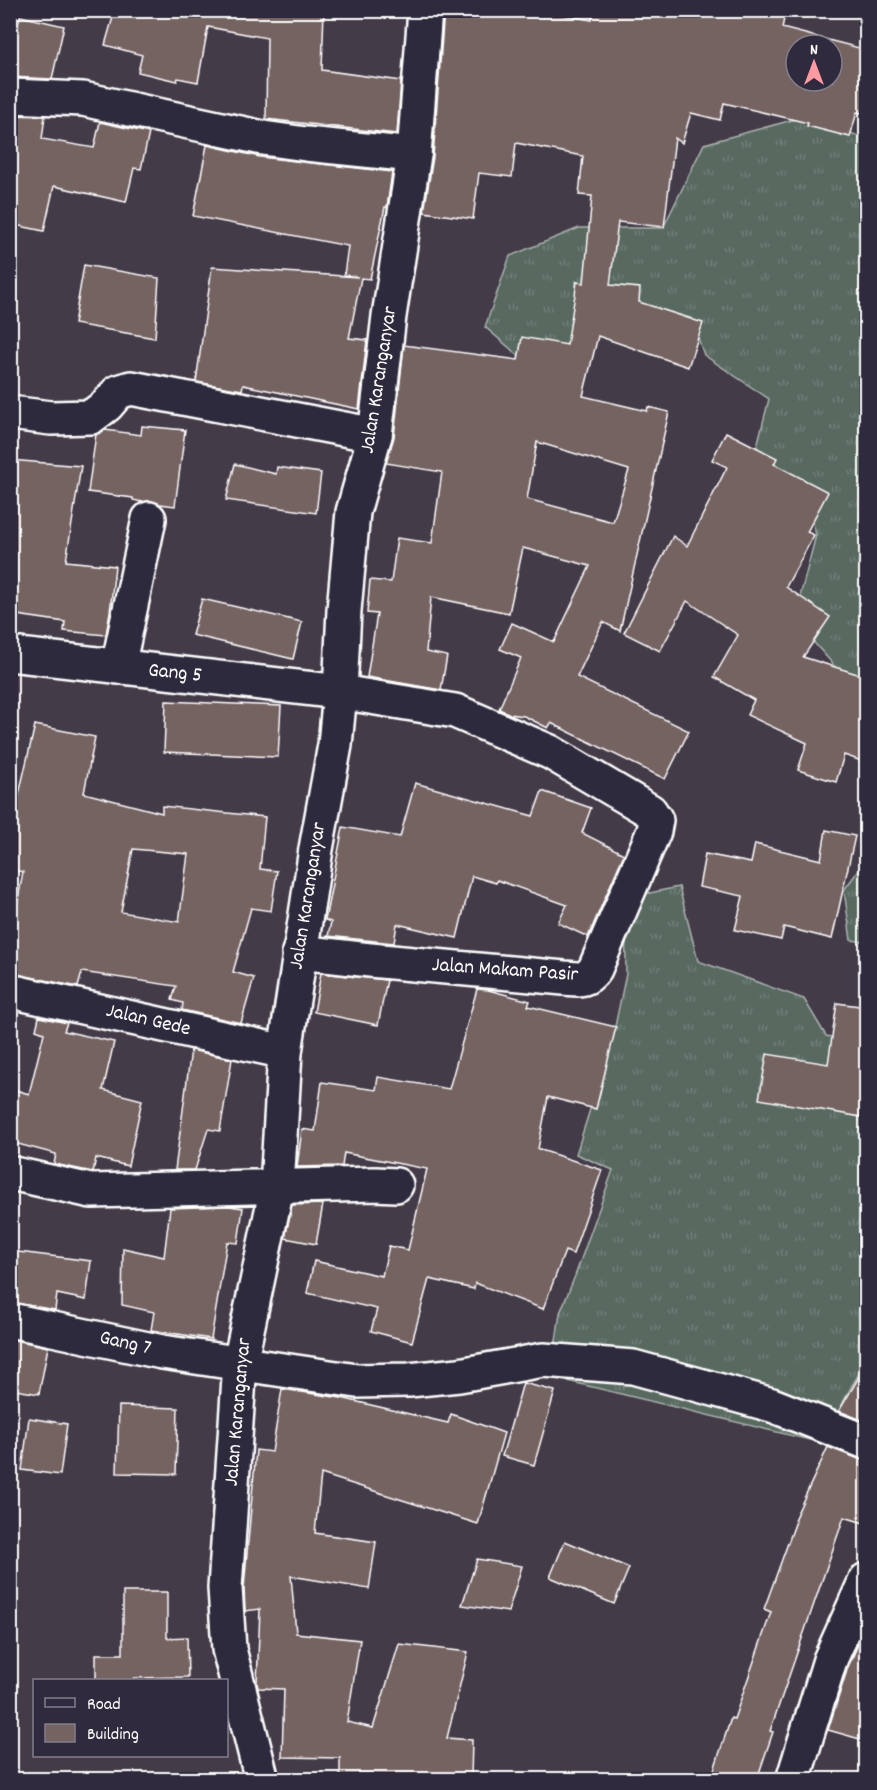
<svg xmlns="http://www.w3.org/2000/svg" width="877" height="1790" viewBox="0 0 877 1790" font-family="Dekko,sans-serif">
	<style>
		.grass { fill: url(#grass-tufts); stroke: #acb4b0; stroke-width: 1.5 }
		.building { fill: #756362; stroke: #fff; stroke-width: 1.5; fill-rule: evenodd }
		.lines { fill: none; stroke-linecap: round; stroke-linejoin: round }
		.minor-casing { stroke: #fff; stroke-width: 38 }
		.minor { stroke: #2f2a3d; stroke-width: 33 }
		.labels { text-anchor: middle; dominant-baseline: central; stroke-width: 4.5; stroke-linejoin: round; paint-order: stroke }
		.street-label { font-size: 21px; fill: #fff; stroke: #2f2a3d }
	</style>
	<defs>
		<pattern id="grass-tufts" width="24" height="20" patternUnits="userSpaceOnUse" patternTransform="scale(1.5)"><rect width="24" height="20" fill="#586961"/><path d="M3 7l-1-3M5 7V3M7 7l1-3M15 17l-1-3M17 17v-4M19 17l1-3" fill="none" stroke="#718079"/></pattern>
	</defs>
	<rect width="100%" height="100%" fill="#443b48"/>
	<filter id="ink" filterUnits="userSpaceOnUse"><feTurbulence type="fractalNoise" baseFrequency=".0167" numOctaves="2"/><feDisplacementMap in="SourceGraphic" scale="12" xChannelSelector="R" yChannelSelector="G"/><feConvolveMatrix kernelMatrix="1 2 1 2 8 2 1 2 1" color-interpolation-filters="sRGB"/></filter>
	<g filter="url(#ink)">
		<!-- grass -->
		<g class="grass">
			<polygon points="807,116 866,139 866,715 832,663 794,620 816,535 804,483 754,458 769,399 704,355 691,318 613,296 576,281 576,340 526,362 485,327 510,256 579,228 663,228 704,144"/>
			<polygon points="866,860 866,942 851,940 844,890"/>
			<polygon points="679,887 698,961 804,999 826,1036 866,1042 866,1362 851,1387 822,1443 551,1377 560,1313 575,1276 613,1170 576,1154 613,1036 626,974 625,898"/>
		</g>
		<!-- building -->
		<g class="building">
			<polygon points="115,10 324,10 322,70 401,81 397,134 266,119 267,38 208,27 198,82 178,78 177,81 138,72 142,55 105,45"/>
			<path d="M444,10H535L592,20L593,10H786L782,28L867,50V114L857,112L850,137L807,126L808,123L724,103L720,120L691,113L682,143L675,138L664,227L618,222L610,285L640,288L639,302L703,323L688,367L598,336L583,396L647,411L648,407L669,412L620,631L603,622L577,677L689,731L665,779L551,723L548,728L524,716L510,714L499,709L521,658L500,649L512,623L554,642L590,566L523,548L509,613L431,597L426,652L447,656L441,690L367,677L377,614L367,613L370,580L391,582L397,538L432,543L442,472L386,463L394,437L404,345L518,360L522,337L567,345L577,282L584,283L592,196L579,195L583,156L516,143L512,177L479,173L473,219L424,212L433,157ZM796,45H832V81H796ZM537,442L629,470L613,522L527,499Z"/>
			<polygon points="20,16 64,26 52,79 10,77 10,59"/>
			<polygon points="10,115 45,116 42,139 94,148 100,122 149,133 141,169 134,168 126,202 54,186 44,231 10,224"/>
			<polygon points="207,145 260,157 392,172 387,207 385,207 370,279 361,278 349,338 367,340 359,409 243,385 242,390 196,382 212,267 358,277 344,275 348,246 193,216"/>
			<polygon points="84,265 159,278 155,338 74,324"/>
			<polygon points="142,426 185,430 175,506 160,504 152,501 142,502 133,500 133,498 88,492 96,434 105,430 141,435"/>
			<polygon points="726,432 777,458 774,464 828,492 807,532 814,535 786,587 830,617 803,657 867,677 867,763 844,755 836,782 798,770 807,743 747,715 754,700 714,677 738,635 687,601 660,651 624,633 673,536 687,546 727,467 712,460"/>
			<polygon points="10,460 81,466 66,561 115,566 110,612 106,635 64,631 65,622 10,614"/>
			<polygon points="235,464 276,474 277,467 321,473 316,513 226,500"/>
			<polygon points="202,599 302,622 293,659 192,635"/>
			<polygon points="166,701 281,706 278,757 164,752"/>
			<path d="M35,725L95,737L84,793L162,813V806L265,817L260,869L277,871L271,911L251,908L233,972L254,978L241,1023L182,1010L183,1003L172,1000L176,986L82,972L78,987L10,973V927H13L23,872L10,869V833ZM133,849L188,854L179,922L121,912Z"/>
			<polygon points="415,783 533,816 542,791 591,808 582,833 624,854 588,937 558,923 567,905 497,880 496,883 472,876 457,938 397,924 394,943 328,936 331,922 325,920 343,827 400,837"/>
			<polygon points="826,830 855,836 832,939 784,927 781,940 735,930 743,896 699,887 705,854 751,863 755,844 821,860"/>
			<polygon points="321,973 387,980 378,1025 314,1012"/>
			<polygon points="477,989 488,990 530,1001 528,1006 616,1027 596,1109 548,1097 538,1149 602,1170 573,1254 565,1251 543,1309 475,1283 474,1289 429,1279 412,1342 371,1331 377,1309 307,1293 314,1261 382,1276 389,1246 408,1250 427,1169 344,1153 342,1166 297,1167 302,1129 315,1131 322,1082 376,1090 378,1077 449,1089"/>
			<polygon points="837,1003 867,1007 867,1118 759,1099 767,1054 828,1064"/>
			<polygon points="39,1017 67,1023 64,1031 114,1042 103,1090 142,1100 128,1166 96,1158 93,1172 54,1164 56,1154 10,1142 10,1109 16,1090 29,1094 44,1033 36,1030"/>
			<polygon points="191,1050 232,1059 220,1131 208,1129 195,1170 175,1170"/>
			<polygon points="323,1204 316,1244 285,1238 292,1205"/>
			<polygon points="229,1206 243,1208 238,1243 227,1242 211,1339 151,1330 154,1312 122,1305 123,1248 164,1257 170,1208"/>
			<polygon points="10,1251 91,1261 86,1300 57,1294 55,1310 10,1302"/>
			<polygon points="10,1339 48,1347 39,1394 10,1389"/>
			<polygon points="867,1363 867,1422 839,1411"/>
			<polygon points="523,1383 555,1391 534,1465 502,1456"/>
			<polygon points="282,1389 341,1398 448,1423 451,1414 504,1433 478,1524 321,1474 315,1533 376,1542 369,1589 291,1576 296,1633 360,1640 347,1722 373,1728 399,1644 468,1652 447,1738 472,1740 471,1779 340,1779 340,1758 282,1757 284,1689 258,1688 257,1683 260,1609 245,1611 244,1588 256,1450 272,1452"/>
			<polygon points="119,1406 178,1408 176,1474 117,1473"/>
			<polygon points="29,1418 67,1424 60,1475 22,1470"/>
			<polygon points="828,1447 859,1459 867,1460 867,1524 844,1517 770,1731 773,1732 757,1779 711,1779 731,1718 734,1719 771,1612 764,1609 796,1521 794,1520"/>
			<polygon points="565,1541 629,1568 614,1604 550,1577"/>
			<polygon points="477,1559 522,1566 508,1612 462,1605"/>
			<polygon points="123,1592 167,1592 167,1638 187,1637 188,1677 134,1678 134,1680 96,1680 96,1654 123,1654"/>
			<polygon points="867,1625 867,1741 828,1730 848,1667"/>
		</g>
		<g class="lines">
			<defs>
				<g id="minor">
					<polyline points="10,96 83,99 263,138 306,144 414,155"/>
					<polyline points="10,413 51,418 91,417 107,405 118,392 131,388 375,435"/>
					<path d="M10,654L340,692L455,711L550,752L650,811L656,820L654,831L595,969C585,982 579,979 564,978L370,960L299,952"/>
					<polyline points="118,667 149,519"/>
					<polyline points="10,991 285,1052"/>
					<polyline points="10,1173 91,1191 375,1184 396,1185"/>
					<polyline points="10,1320 162,1352 357,1381 409,1380 459,1375 543,1360 633,1367 772,1405 866,1442"/>
					<polyline points="262,1780 229,1649 225,1588 240,1363 277,1187 285,1052 316,849 335,745 340,692 344,610 353,512 375,435 389,316 414,155 425,10"/>
					<polyline points="793,1780 830,1660 866,1580"/>
				</g>
			</defs>
			<!-- minor casing -->
			<use href="#minor" class="minor-casing"/>
			<!-- minor -->
			<use href="#minor" class="minor"/>
		</g>
	</g>
	<g class="labels">
		<!-- street labels -->
		<g class="street-label">
			<text transform="translate(380 380) rotate(-81)">Jalan Karanganyar</text>
			<text transform="translate(175 674) rotate(6)">Gang 5</text>
			<text transform="translate(309 896) rotate(-81)">Jalan Karanganyar</text>
			<text transform="translate(505 971) rotate(4)">Jalan Makam Pasir</text>
			<text transform="translate(148 1021) rotate(13)">Jalan Gede</text>
			<text transform="translate(125 1344) rotate(13)">Gang 7</text>
			<text transform="translate(239 1412) rotate(-85)">Jalan Karanganyar</text>
		</g>
	</g>
	<!-- margin -->
	<rect width="877" height="1790" fill="none" stroke="#2f2a3d" stroke-width="36"/>
	<rect x="18" y="18" width="841" height="1754" fill="none" stroke="#fff" stroke-width="2" filter="url(#ink)"/>
	<!-- legend -->
	<rect x="33" y="1679" width="195" height="78" fill="#2f2a3d" stroke="#827f8b" stroke-width="1.5"/>
	<rect x="45" y="1698" width="30" height="9" fill="#2f2a3d" stroke="#827f8b" stroke-width="1.5"/>
	<text x="87" y="1709" font-size="18" fill="#ffffff">Road</text>
	<rect x="45" y="1724" width="30" height="18" fill="#756362" stroke="#827f8b" stroke-width="1.5"/>
	<text x="87" y="1739" font-size="18" fill="#ffffff">Building</text>
	<!-- north arrow -->
	<g transform="translate(814 63)"><circle r="28" fill="#2f2a3d" stroke="#827f8b" stroke-width="1.5"/>
	<path d="M0-4.5L10 22L0 15L-10 22Z" fill="#ff9aa2"/>
	<text y="-9" font-size="16" font-weight="bold" text-anchor="middle" fill="#ffffff">N</text>
	</g>
</svg>
